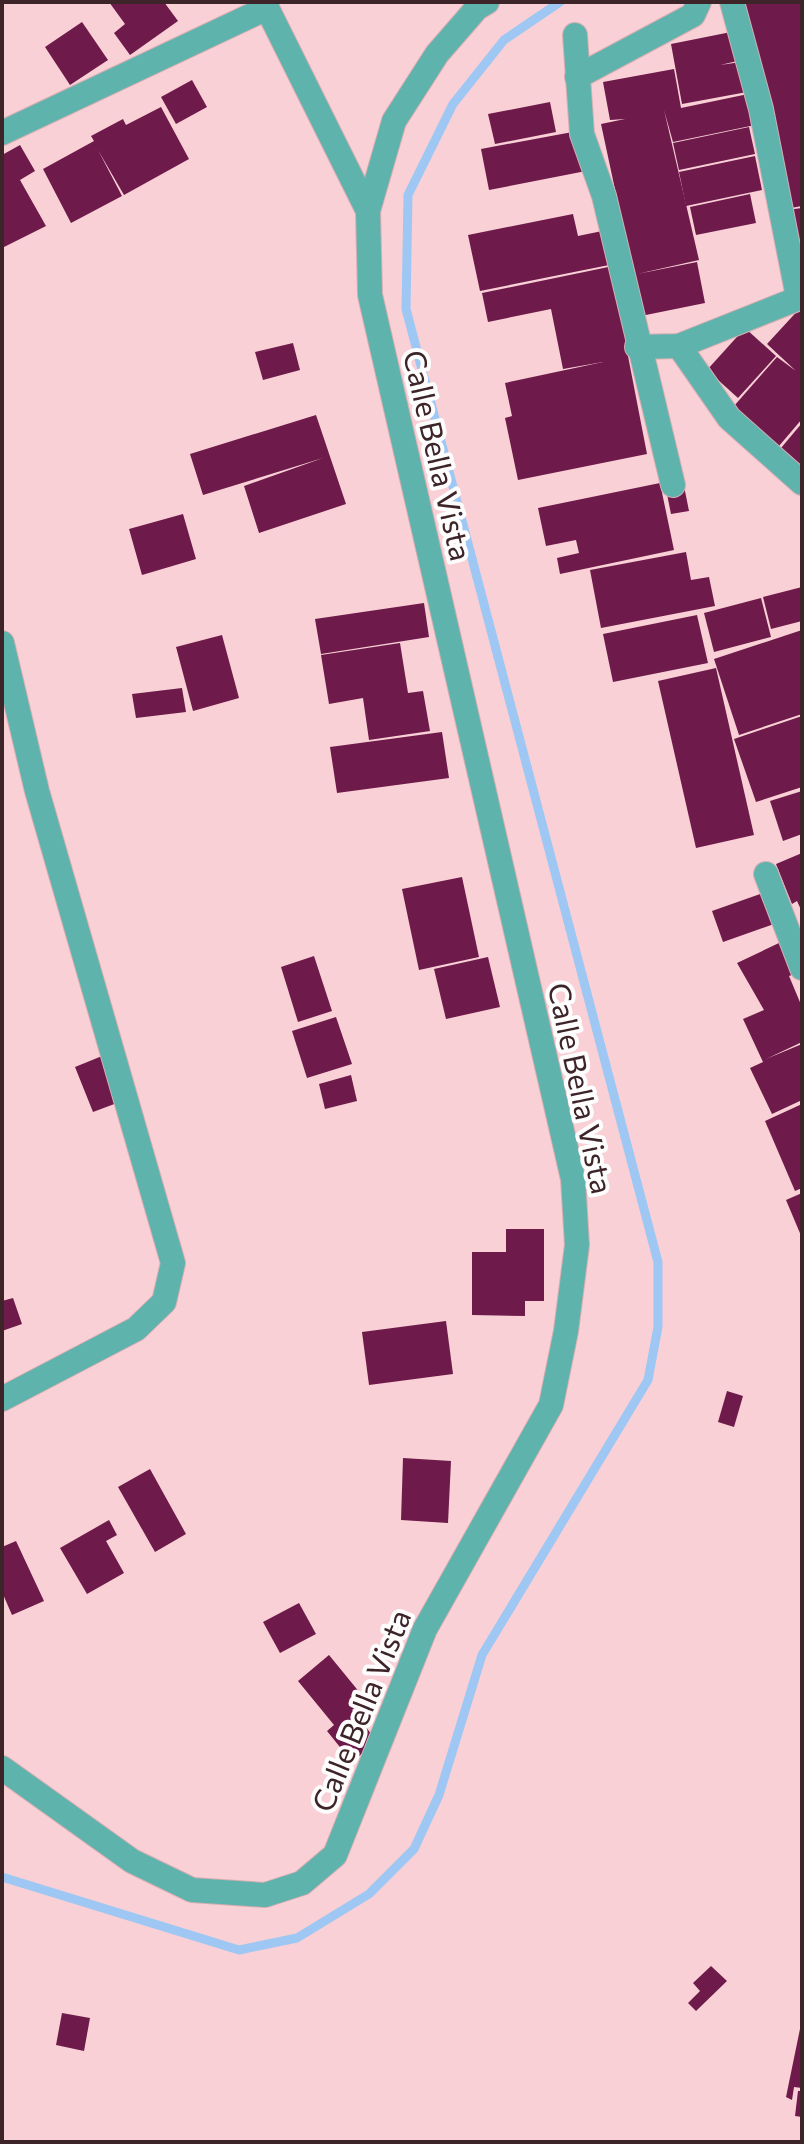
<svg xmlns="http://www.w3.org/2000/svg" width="804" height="2144" viewBox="0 0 804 2144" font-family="Commissioner,sans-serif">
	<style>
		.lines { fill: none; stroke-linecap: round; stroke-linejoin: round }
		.stream { stroke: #9ec8f3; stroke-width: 9 }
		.building { fill: #6e1a4b }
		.minor-casing { stroke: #d3aeb2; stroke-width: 26 }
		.minor { stroke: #5eb3ad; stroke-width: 24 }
		.labels { text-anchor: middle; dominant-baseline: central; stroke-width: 8; stroke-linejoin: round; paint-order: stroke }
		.street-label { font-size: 30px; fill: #3d2428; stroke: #fdfdfd }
	</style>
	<rect width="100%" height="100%" fill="#f9d0d5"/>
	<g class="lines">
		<!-- stream -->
		<polyline class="stream" points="2,1877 239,1950 297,1938 369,1894 414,1849 439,1795 482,1655 648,1380 658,1327 658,1262 406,309 408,195 453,104 504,40 560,2"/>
	</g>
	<!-- building -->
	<g class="building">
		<polygon points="109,2 164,2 178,21 130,55 114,33 125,24"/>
		<polygon points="735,2 802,2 802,206 785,209"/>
		<polygon points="82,22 108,60 70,85 45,47"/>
		<polygon points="736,31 742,60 720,65 741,62 747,92 682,104 671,44"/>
		<polygon points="674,69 681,108 753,93 760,124 673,142 664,110 699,260 637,274 697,262 705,303 636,317 610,195 616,194 601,124 625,119 610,120 603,82"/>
		<polygon points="192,80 207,107 176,124 161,97"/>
		<polygon points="550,102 556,132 495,144 488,114"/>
		<polygon points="161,107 189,159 124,195 98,150 122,196 71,223 43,169 94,141 91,136 123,119 126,125"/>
		<polygon points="749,127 755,154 679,170 673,143"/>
		<polygon points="578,131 586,171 489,190 481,149"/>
		<polygon points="20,145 35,171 20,180 46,226 2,248 2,155"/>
		<polygon points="755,156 762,190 686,206 679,172"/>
		<polygon points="750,194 756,223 696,235 690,207"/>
		<polygon points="802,208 802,276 787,210"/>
		<polygon points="573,214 578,236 607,230 614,264 480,291 468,235"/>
		<polygon points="618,265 631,356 628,356 647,454 518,480 505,418 512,416 505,383 603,362 563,369 551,309 488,322 482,293"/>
		<polygon points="802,306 802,419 779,446 734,406 777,357 796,371 767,344"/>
		<polygon points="745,328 776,356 738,398 707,370"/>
		<polygon points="293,343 300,370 263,380 255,352"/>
		<polygon points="316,415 346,504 259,533 244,486 323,458 203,495 190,454"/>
		<polygon points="802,423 802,466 781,448"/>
		<polygon points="660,483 674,550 560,574 557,558 579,553 576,540 546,546 538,508"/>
		<polygon points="684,486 689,511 671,514 666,489"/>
		<polygon points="183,514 196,559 142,575 129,529"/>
		<polygon points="686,552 691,580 709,577 715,606 601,628 590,570"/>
		<polygon points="802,587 802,621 771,629 763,597"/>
		<polygon points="761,598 771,637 714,652 704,613"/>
		<polygon points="424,603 429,637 321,654 315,619"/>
		<polygon points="697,615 708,663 613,682 603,634"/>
		<polygon points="802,630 802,714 739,735 714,659"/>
		<polygon points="222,635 239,698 193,711 176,647"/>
		<polygon points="400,643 408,693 423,691 430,731 369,740 363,698 329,704 321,655"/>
		<polygon points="716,668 754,835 696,848 658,681"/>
		<polygon points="182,688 186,712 136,718 132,694"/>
		<polygon points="802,716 802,787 756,802 734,739"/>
		<polygon points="442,732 449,778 337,793 330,747"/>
		<polygon points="802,791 802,834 783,841 770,801"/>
		<polygon points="802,853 802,912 797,901 792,904 776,864"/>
		<polygon points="462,877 479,957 419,970 402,889"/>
		<polygon points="763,893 774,924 723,942 712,911"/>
		<polygon points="779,943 794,974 789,976 802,1007 802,1042 766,1059 802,1044 802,1100 772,1114 750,1068 763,1062 743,1019 764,1010 737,963"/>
		<polygon points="314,956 332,1011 298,1022 281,967"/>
		<polygon points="488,957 500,1007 446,1019 434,969"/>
		<polygon points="336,1017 352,1064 307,1078 292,1031"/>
		<polygon points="107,1054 125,1100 93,1112 75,1067"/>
		<polygon points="351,1075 357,1101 325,1109 319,1084"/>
		<polygon points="802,1104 802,1188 795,1191 765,1121"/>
		<polygon points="802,1193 802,1238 786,1200"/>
		<polygon points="506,1229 544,1229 544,1301 525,1301 525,1316 472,1315 472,1252 506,1252"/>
		<polygon points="13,1298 22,1324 2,1331 2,1301"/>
		<polygon points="446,1321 453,1374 369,1385 362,1332"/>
		<polygon points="727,1391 743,1396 734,1427 718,1422"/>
		<polygon points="403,1458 451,1461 448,1523 401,1520"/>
		<polygon points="150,1469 186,1534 155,1552 118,1487"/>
		<polygon points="109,1520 117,1535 106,1541 124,1573 87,1594 60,1548"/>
		<polygon points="16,1541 44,1601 12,1615 2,1592 2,1547"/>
		<polygon points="299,1603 316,1634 280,1653 263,1622"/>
		<polygon points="329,1655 365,1699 352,1710 377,1741 352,1762 327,1731 334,1725 298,1681"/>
		<polygon points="711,1966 727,1981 696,2011 688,2003 700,1991 693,1983"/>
		<polygon points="62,2013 90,2018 84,2051 56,2045"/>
		<polygon points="801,2024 802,2088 794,2087 792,2100 786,2097"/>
		<polygon points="798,2091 802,2091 802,2117 795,2116"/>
	</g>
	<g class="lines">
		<defs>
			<g id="minor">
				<polyline points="264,2 368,211"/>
				<polyline points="732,2 761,109 798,297"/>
				<polyline points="575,35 582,134 604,196 673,485"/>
				<polyline points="577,77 693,15 699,2"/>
				<polyline points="2,133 267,8"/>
				<polyline points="679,346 729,418 802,483"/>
				<polyline points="637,347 679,346 802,297"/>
				<polyline points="2,643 37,791 173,1263 164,1302 136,1329 2,1399"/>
				<polyline points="766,874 802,968"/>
				<polyline points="2,1768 132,1861 192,1890 265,1895 302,1883 335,1855 425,1629 551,1405 566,1331 577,1245 573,1179 370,295 368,211 394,121 437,54 477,8 487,2"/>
			</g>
		</defs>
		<!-- minor casing -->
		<use href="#minor" class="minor-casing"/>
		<!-- minor -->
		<use href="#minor" class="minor"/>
	</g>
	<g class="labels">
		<!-- street labels -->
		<g class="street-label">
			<text transform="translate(439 455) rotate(77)">Calle Bella Vista</text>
			<text transform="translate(582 1088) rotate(78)">Calle Bella Vista</text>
			<text transform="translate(360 1710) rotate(-68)">Calle Bella Vista</text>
		</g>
	</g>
	<!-- border -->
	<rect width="804" height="2144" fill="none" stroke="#3d2428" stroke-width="8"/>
</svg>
